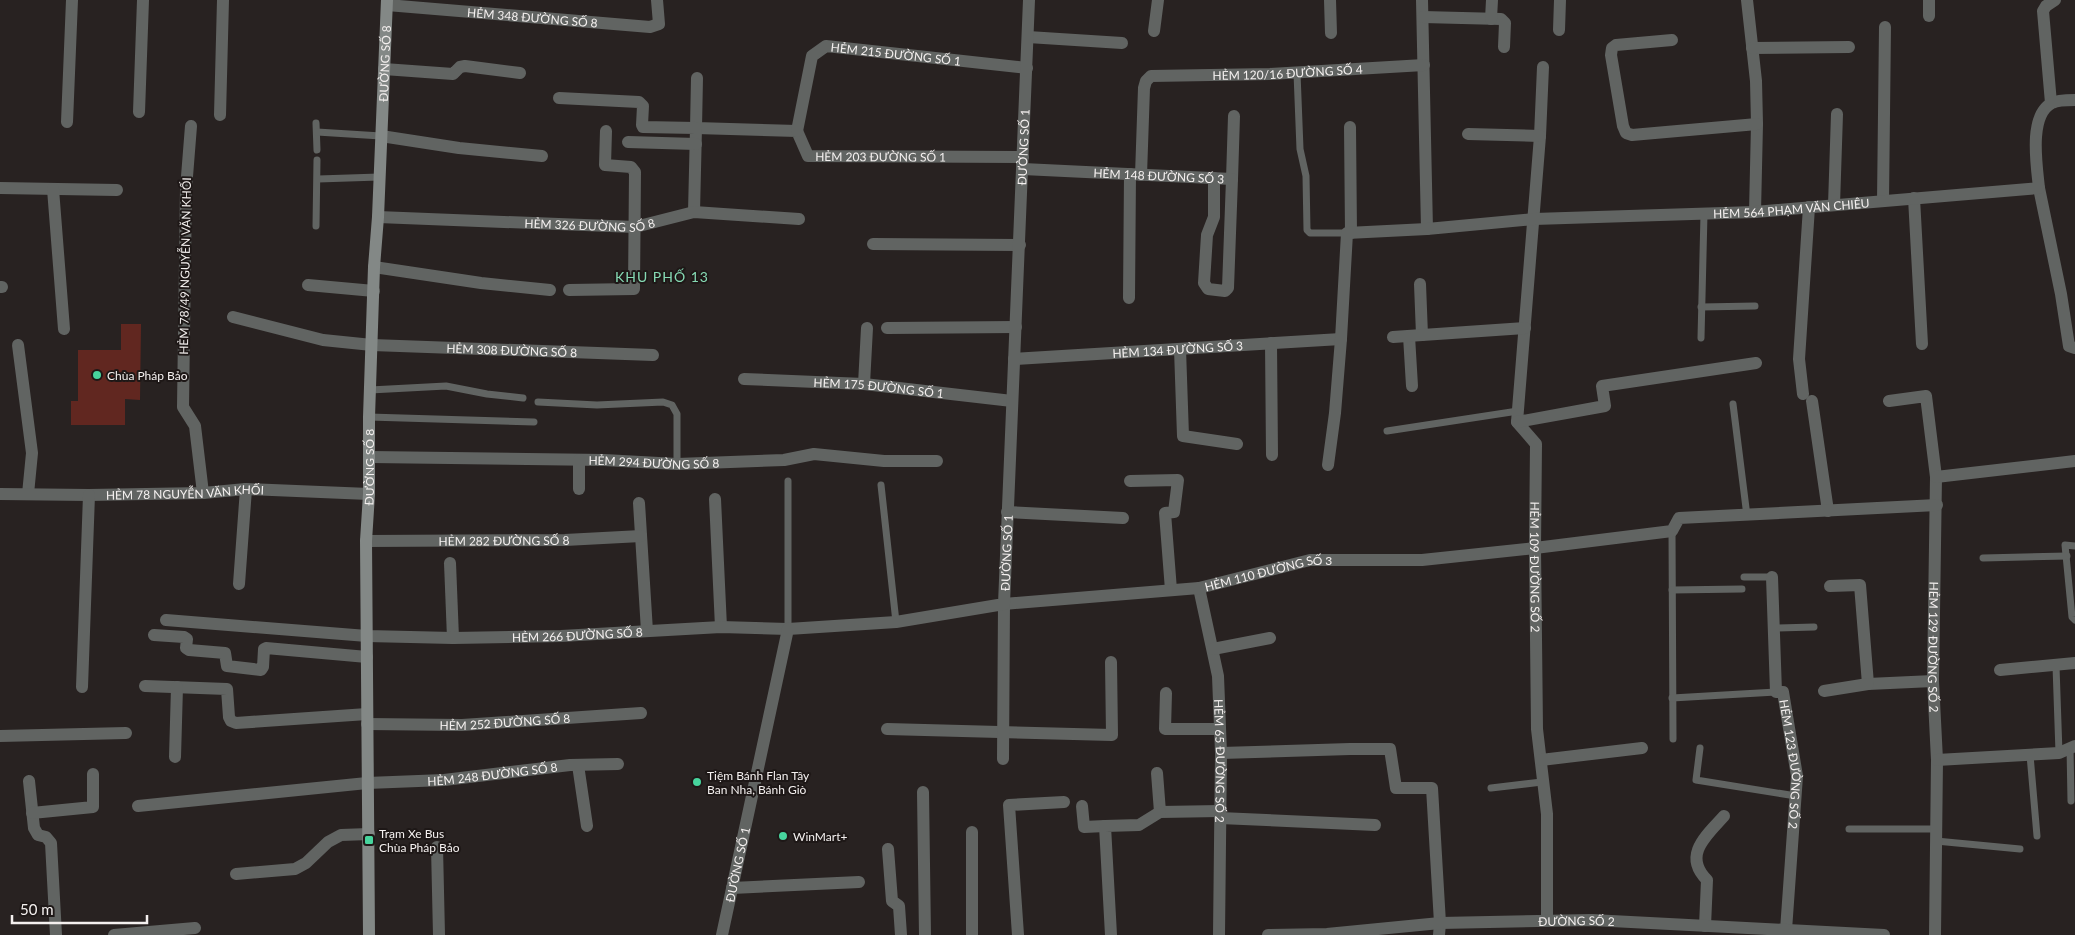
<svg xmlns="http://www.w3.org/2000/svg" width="2075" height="935" viewBox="0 0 2075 935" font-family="Lato,sans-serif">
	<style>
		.building { fill: #612720 }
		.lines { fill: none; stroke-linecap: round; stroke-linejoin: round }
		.lane { stroke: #616462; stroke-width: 7 }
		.street { stroke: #616462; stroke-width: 12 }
		.secondary { stroke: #838886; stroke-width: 12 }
		.poi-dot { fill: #47d49d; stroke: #1e1817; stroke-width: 2 }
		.labels { text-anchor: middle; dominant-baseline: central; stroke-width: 4; stroke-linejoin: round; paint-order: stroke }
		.street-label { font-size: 12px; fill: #f4f0ef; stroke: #1e1817 }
		.poi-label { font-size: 12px; fill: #f4f0ef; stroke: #1e1817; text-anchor: start }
		.neighbourhood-label { font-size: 14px; letter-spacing: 1px; fill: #86dab4; stroke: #1e1817 }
	</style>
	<rect width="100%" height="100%" fill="#282221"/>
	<!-- building -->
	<polygon class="building" points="121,324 141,324 140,400 125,399 125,425 71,425 71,401 78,401 78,350 121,350"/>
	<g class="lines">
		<!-- lane -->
		<g class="lane">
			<polyline points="1297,73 1300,149 1306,176 1307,230 1310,233 1347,233"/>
			<polyline points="316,123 317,150"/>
			<polyline points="317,132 381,136"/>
			<polyline points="318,179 379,177"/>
			<polyline points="316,226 317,160"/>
			<polyline points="1701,307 1755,306"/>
			<polyline points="1701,338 1704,214"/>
			<polyline points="370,390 446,386 487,394 523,398"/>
			<polyline points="538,402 597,405 663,402 672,405 677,414 677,464"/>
			<polyline points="1733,404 1747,516"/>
			<polyline points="369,417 534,422"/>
			<polyline points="1387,431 1518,411"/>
			<polyline points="788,481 788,629"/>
			<polyline points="881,485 896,622"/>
			<polyline points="1672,531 1673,739"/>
			<polyline points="2075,546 2065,545 2072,617 2075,620"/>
			<polyline points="1983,558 2067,556"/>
			<polyline points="1744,577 1772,577"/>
			<polyline points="1672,590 1742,589"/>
			<polyline points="1774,628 1814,627"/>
			<polyline points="2056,666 2059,753"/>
			<polyline points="1672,698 1776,692"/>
			<polyline points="2070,747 2071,801"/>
			<polyline points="1700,748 1696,780 1796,796"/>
			<polyline points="2030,755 2037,836"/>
			<polyline points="1491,788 1542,782"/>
			<polyline points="1849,829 1936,829"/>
			<polyline points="1936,841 2020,849"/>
		</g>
		<!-- street -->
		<g class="street">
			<polyline points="1330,0 1331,33"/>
			<polyline points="1422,0 1427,229"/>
			<polyline points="1747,0 1756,81 1757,124 1755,212"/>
			<polyline points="1929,0 1929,16"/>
			<path id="s1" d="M387,5L650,27L659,24L657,0"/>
			<polyline points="1423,17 1501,19 1505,23 1504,47"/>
			<polyline points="1491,19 1492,0"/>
			<polyline points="1559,30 1560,0"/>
			<polyline points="1154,31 1158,0"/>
			<polyline points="1028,37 1122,43"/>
			<polyline points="1672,40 1616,45 1612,48 1611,55 1623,126 1626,133 1632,135 1757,124"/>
			<polyline points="1752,48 1849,47"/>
			<path id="s2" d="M1543,67L1540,136L1517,422L1536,444L1535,548L1537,729L1547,814V921"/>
			<polyline points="384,69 453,74 460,67 465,66 520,73"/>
			<path id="s3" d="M697,78L696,128L797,131L808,156L1023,157"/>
			<polyline points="559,98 639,102 643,106 642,125 643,127 696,128 694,212"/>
			<polyline points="2051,103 2043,11 2046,6 2055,0"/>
			<polyline points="139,112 143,0"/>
			<polyline points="220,115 223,0"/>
			<polyline points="67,122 72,0"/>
			<polyline points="191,126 186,189 183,407 195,426 203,493"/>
			<polyline points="1350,127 1351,233"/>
			<path id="s4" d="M797,131L812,56L826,46L1027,68"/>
			<polyline points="1468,134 1540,136"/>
			<polyline points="381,136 459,148 542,156"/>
			<polyline points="628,142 696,144"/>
			<path id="s5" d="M1023,169L1232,179L1234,116"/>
			<path id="s6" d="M1141,175L1144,88L1146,81L1151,76L1270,74L1424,65"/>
			<polyline points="1214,178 1214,217 1207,235 1204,283 1208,289 1225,291 1228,288 1232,179"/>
			<polyline points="0,188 117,190"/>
			<polyline points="2039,188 2061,294 2069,346 2075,348"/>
			<polyline points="53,189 64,329"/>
			<polyline points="1914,198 1922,344"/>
			<polyline points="1883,201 1885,27"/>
			<polyline points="1834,205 1837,114"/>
			<path id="s7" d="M378,217L635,227L694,212L799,219"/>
			<polyline points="873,244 1020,245"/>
			<polyline points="374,267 481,283 550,290"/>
			<polyline points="1420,284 1422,335"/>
			<polyline points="308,285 374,291"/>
			<polyline points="0,287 2,287"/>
			<polyline points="569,290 634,289 635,172 631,167 605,165 606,131"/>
			<polyline points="1129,298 1130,174"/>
			<path id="s8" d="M233,317L323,340L372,345L653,355"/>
			<polyline points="887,328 1016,327"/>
			<polyline points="1409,336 1412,386"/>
			<polyline points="1393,337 1525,328"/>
			<polyline points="1271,343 1272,455"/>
			<polyline points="18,345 32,453 28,494"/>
			<polyline points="1180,349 1183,436 1237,444"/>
			<path id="s9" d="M1014,359L1341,339"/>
			<path id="s10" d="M744,379L864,384L1012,401"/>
			<polyline points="864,384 867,328"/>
			<polyline points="1803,394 1799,359 1809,207"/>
			<polyline points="1812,401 1828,511"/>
			<path id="s11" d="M1889,401L1926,396L1936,477L1933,681L1937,760L1935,935"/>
			<polyline points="1517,422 1605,406 1602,386 1756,363"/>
			<path id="s12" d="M370,457L604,460L677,464L784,460L814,454L884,461H937"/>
			<path id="s13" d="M1328,465L1335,413L1341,339L1347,233L1427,229L1534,219L1755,212L2039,188C2037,167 2028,115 2052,103C2057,100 2068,100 2075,100"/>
			<polyline points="1936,477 2075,461"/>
			<polyline points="1130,481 1178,480 1174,512 1165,513 1171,590"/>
			<polyline points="579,489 579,460"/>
			<path id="s14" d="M0,494L89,495L203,493L246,489L369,494"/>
			<polyline points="715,499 721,627"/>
			<polyline points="639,503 647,631"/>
			<polyline points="1007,512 1123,518"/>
			<path id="s15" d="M366,541L565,540L641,536"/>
			<polyline points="450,563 453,638"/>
			<path id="s16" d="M1772,577L1776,692H1783L1797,776L1786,930"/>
			<polyline points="239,584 246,489"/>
			<polyline points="1830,586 1860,585 1868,684 1933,681"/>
			<path id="s17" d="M1199,588L1218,676L1221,753L1219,935"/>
			<path id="s18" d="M166,620L367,636L453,638L561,636L721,627L788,629"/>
			<polyline points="154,635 184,637 187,639 186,648 189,650 225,653 227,666 261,670 263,667 264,649 266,648 367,657"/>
			<polyline points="1213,649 1270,638"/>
			<polyline points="2000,670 2075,663"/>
			<polyline points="145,686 227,689 229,717 231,721 236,723 367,714"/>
			<polyline points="82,687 89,495"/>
			<polyline points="1824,691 1868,684"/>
			<polyline points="1166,693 1165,729 1220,729"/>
			<path id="s19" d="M367,724L462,725L641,713"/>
			<polyline points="887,729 1112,735 1111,662"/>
			<polyline points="0,736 126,733"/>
			<polyline points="1221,753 1350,749 1390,749 1396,788 1432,788 1440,923 1439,935"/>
			<polyline points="175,757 177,687"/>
			<path id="s20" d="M1003,759L1004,604L1199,588L1310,560H1422L1535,548L1672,531L1679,518L1937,505"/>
			<polyline points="1541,760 1642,748"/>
			<polyline points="1937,760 2059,753 2075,746"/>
			<polyline points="578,765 587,826"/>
			<polyline points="1157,773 1160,812 1220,811"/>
			<polyline points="29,781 34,828 38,835 46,837 51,843 56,935"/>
			<polyline points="923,792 925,935"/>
			<path id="s21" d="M138,806L367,783L444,780L570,765L618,764"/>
			<polyline points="1082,806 1084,827 1105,826"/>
			<polyline points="32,813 93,807 93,774"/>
			<polyline points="1220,818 1375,825"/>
			<polyline points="972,832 972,935"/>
			<polyline points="437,847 439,935"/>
			<polyline points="888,849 892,901 899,906 901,935"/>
			<polyline points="236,874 295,869 306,863 328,842 341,835 369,834"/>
			<polyline points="732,888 859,882"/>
			<path d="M1705,926L1707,880C1682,855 1707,835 1724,816"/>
			<polyline points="114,935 195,928"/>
			<path id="s22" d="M722,935L788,629L896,622L1004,604L1029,0"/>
			<polyline points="1018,935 1009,805 1064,802"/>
			<polyline points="1111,935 1105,826 1139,825 1160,812"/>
			<path id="s23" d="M1268,935L1327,934L1440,923L1592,920L1884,935"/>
		</g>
		<!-- secondary -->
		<path class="secondary" id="s24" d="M369,935L366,541L369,494V417L374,267L378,217L387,0"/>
	</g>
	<!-- markers -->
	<g class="poi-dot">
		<circle cx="97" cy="375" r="5"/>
		<circle cx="697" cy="782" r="5"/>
		<circle cx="783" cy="836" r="5"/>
		<rect x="364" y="835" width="10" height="10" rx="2.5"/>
	</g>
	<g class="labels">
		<!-- street labels -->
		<g class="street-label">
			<text stroke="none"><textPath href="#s1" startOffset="146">HẺM 348 ĐƯỜNG SỐ 8</textPath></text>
			<text stroke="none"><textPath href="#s4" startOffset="164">HẺM 215 ĐƯỜNG SỐ 1</textPath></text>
			<text stroke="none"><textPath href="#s24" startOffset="872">ĐƯỜNG SỐ 8</textPath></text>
			<text stroke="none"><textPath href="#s6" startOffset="238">HẺM 120/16 ĐƯỜNG SỐ 4</textPath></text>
			<text stroke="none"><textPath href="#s22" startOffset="988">ĐƯỜNG SỐ 1</textPath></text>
			<text stroke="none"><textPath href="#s3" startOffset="251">HẺM 203 ĐƯỜNG SỐ 1</textPath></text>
			<text stroke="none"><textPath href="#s5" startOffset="136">HẺM 148 ĐƯỜNG SỐ 3</textPath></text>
			<text stroke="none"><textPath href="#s13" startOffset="678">HẺM 564 PHẠM VĂN CHIÊU</textPath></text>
			<text stroke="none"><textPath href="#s7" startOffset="212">HẺM 326 ĐƯỜNG SỐ 8</textPath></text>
			<text transform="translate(185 266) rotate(-89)">HẺM 78/49 NGUYỄN VĂN KHỐI</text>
			<text stroke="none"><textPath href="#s9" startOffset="164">HẺM 134 ĐƯỜNG SỐ 3</textPath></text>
			<text stroke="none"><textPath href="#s8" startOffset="282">HẺM 308 ĐƯỜNG SỐ 8</textPath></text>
			<text stroke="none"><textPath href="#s10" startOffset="135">HẺM 175 ĐƯỜNG SỐ 1</textPath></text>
			<text stroke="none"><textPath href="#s12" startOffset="284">HẺM 294 ĐƯỜNG SỐ 8</textPath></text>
			<text stroke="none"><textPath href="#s24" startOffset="468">ĐƯỜNG SỐ 8</textPath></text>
			<text stroke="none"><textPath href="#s14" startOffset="185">HẺM 78 NGUYỄN VĂN KHỐI</textPath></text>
			<text stroke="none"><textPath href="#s15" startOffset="138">HẺM 282 ĐƯỜNG SỐ 8</textPath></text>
			<text stroke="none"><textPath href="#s22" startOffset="582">ĐƯỜNG SỐ 1</textPath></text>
			<text stroke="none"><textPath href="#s2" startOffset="508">HẺM 109 ĐƯỜNG SỐ 2</textPath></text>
			<text stroke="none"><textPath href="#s20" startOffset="422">HẺM 110 ĐƯỜNG SỐ 3</textPath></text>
			<text stroke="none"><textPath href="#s18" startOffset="412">HẺM 266 ĐƯỜNG SỐ 8</textPath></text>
			<text stroke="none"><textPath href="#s11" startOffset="289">HẺM 129 ĐƯỜNG SỐ 2</textPath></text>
			<text stroke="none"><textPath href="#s19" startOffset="138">HẺM 252 ĐƯỜNG SỐ 8</textPath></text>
			<text stroke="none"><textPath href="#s17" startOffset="175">HẺM 65 ĐƯỜNG SỐ 2</textPath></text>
			<text stroke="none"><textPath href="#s16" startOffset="195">HẺM 123 ĐƯỜNG SỐ 2</textPath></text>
			<text stroke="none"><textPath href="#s21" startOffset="356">HẺM 248 ĐƯỜNG SỐ 8</textPath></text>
			<text stroke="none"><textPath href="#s22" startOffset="72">ĐƯỜNG SỐ 1</textPath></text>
			<text stroke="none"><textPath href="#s23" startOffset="309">ĐƯỜNG SỐ 2</textPath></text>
		</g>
		<!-- poi labels -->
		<g class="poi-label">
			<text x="107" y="375">Chùa Pháp Bảo</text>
			<text x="707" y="775">Tiệm Bánh Flan Tây<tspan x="707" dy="14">Ban Nha, Bánh Giò</tspan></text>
			<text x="379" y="833">Trạm Xe Bus<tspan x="379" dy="14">Chùa Pháp Bảo</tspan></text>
			<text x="793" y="836">WinMart+</text>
		</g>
		<!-- neighbourhood labels -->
		<g class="neighbourhood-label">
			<text x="662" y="276">KHU PHỐ 13</text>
		</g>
	</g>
	<!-- scale -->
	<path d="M12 915v8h135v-8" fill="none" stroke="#f4f0ef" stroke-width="2.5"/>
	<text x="20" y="915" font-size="15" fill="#f4f0ef" stroke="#1e1817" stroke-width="4" paint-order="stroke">50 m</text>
</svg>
